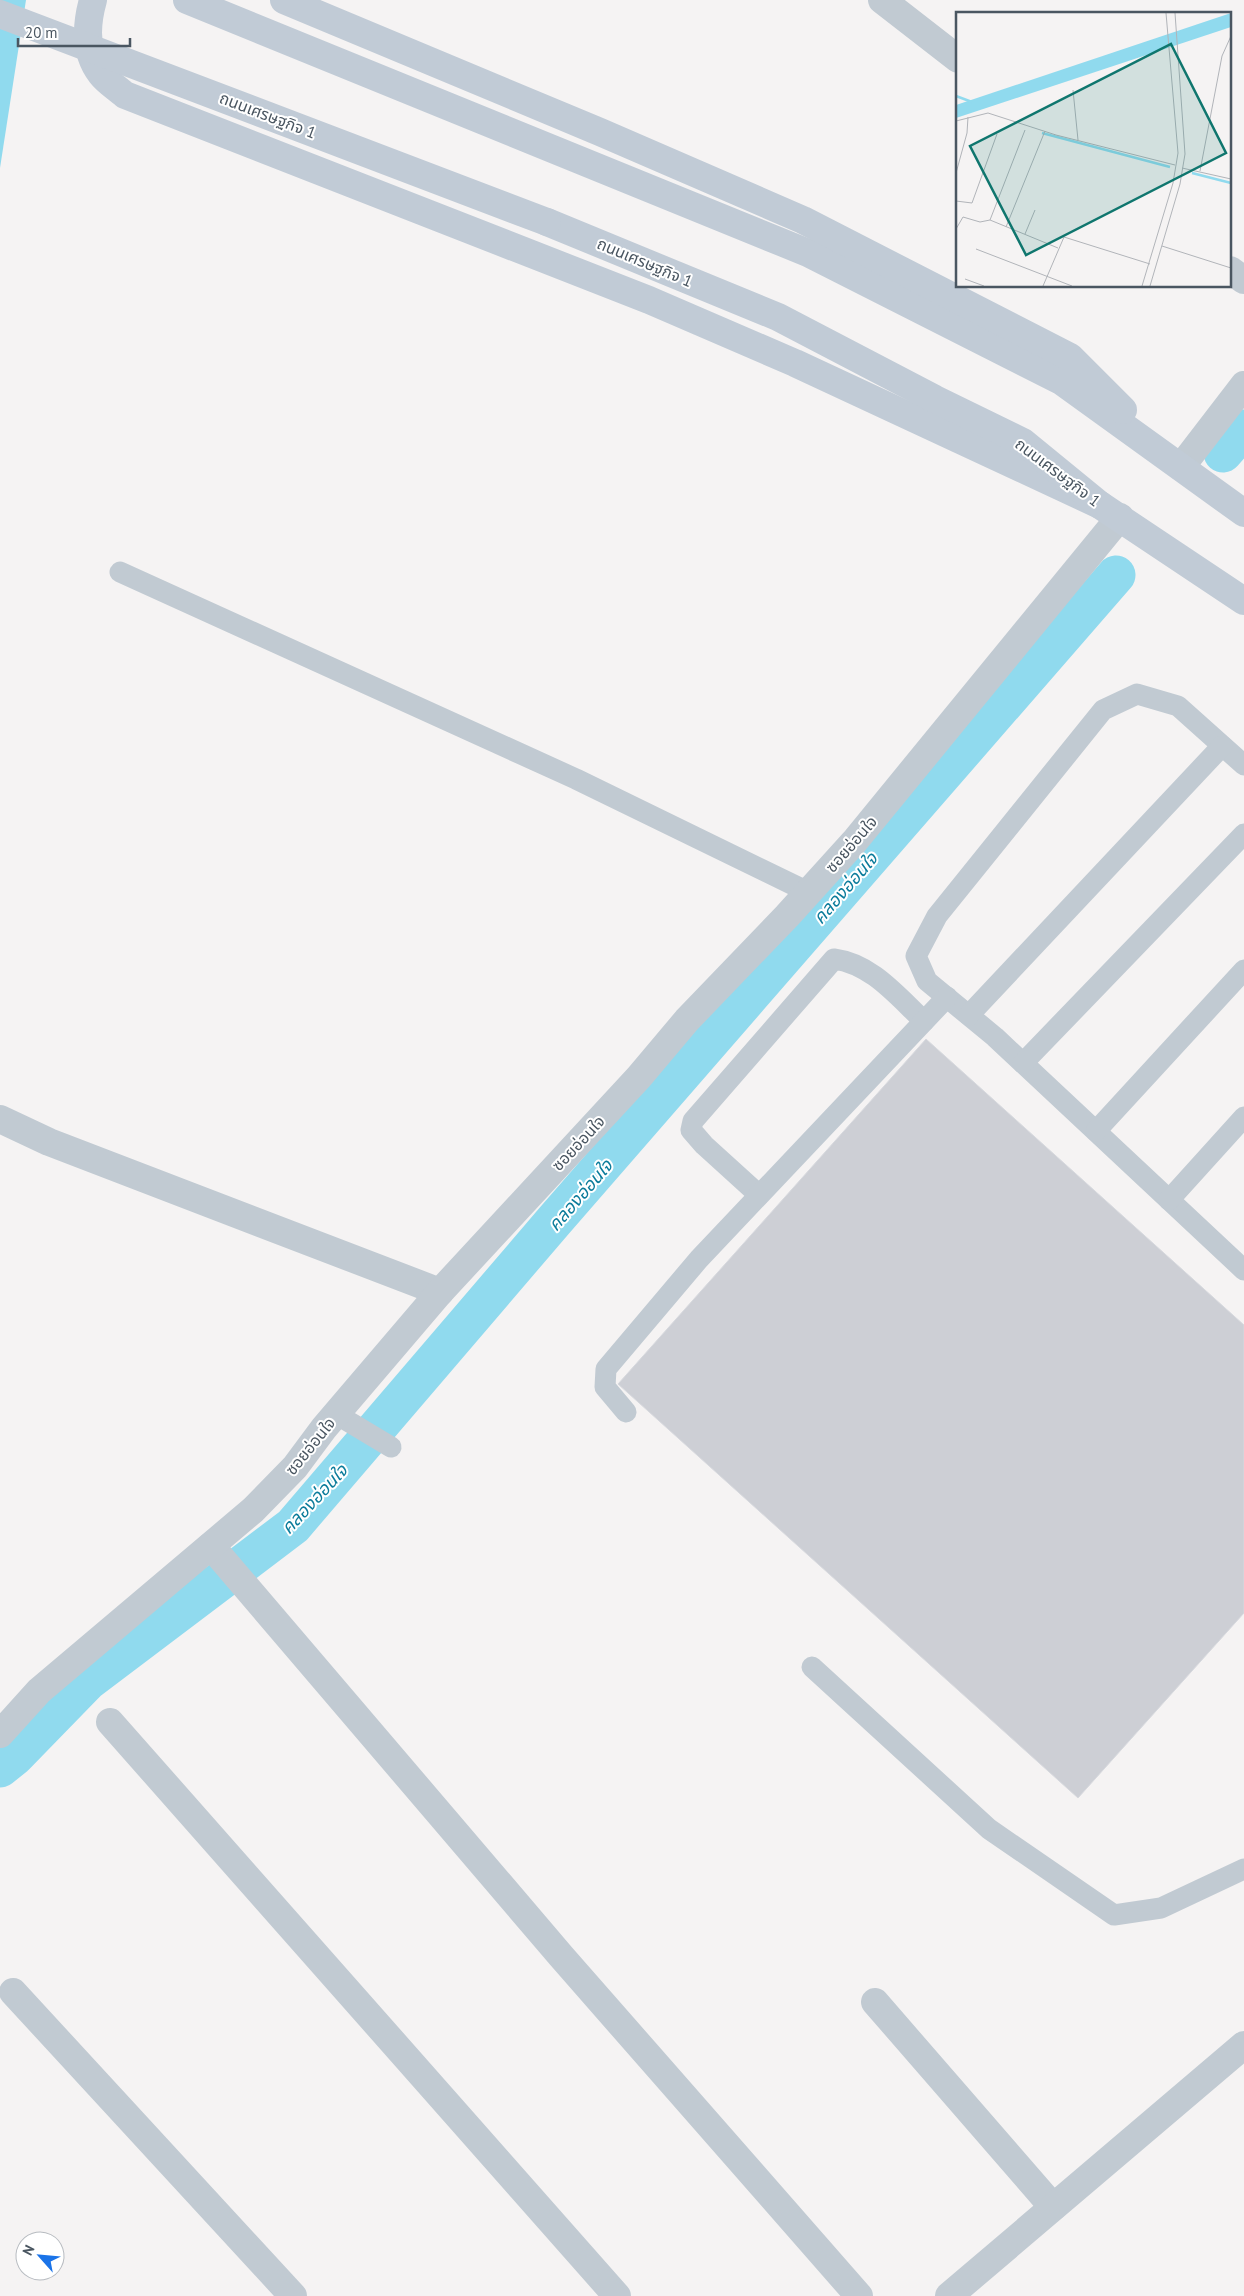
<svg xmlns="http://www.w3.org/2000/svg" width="1244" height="2296" viewBox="0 0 1244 2296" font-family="'PT Sans','Noto Sans Thai',sans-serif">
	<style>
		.water { fill: #90daee }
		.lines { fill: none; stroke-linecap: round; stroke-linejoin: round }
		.canal { stroke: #90daee; stroke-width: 39 }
		.building { fill: #cdcfd5; stroke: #d7d9de }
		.service { stroke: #c1cad2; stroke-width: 21 }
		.minor { stroke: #c1cad2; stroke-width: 28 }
		.secondary { stroke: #c1cbd6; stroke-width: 28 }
		.secondary-bridge { stroke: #c1cbd6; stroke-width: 28 }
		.labels { text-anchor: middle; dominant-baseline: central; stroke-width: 4; stroke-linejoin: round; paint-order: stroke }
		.street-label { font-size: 16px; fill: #4a5661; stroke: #fff }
		.water-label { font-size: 18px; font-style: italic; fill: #0c7c9b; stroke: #fff }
		.inset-river { fill: none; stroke: #90daee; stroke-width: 2.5 }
		.inset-road { fill: none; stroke: #b1b4b9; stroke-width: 1 }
		.view { fill: #0f766e; fill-opacity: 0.15; stroke: #0f766e; stroke-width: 2.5 }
		.inset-edge { fill: none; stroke: #4a5661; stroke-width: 2.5 }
	</style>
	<rect width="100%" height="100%" fill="#f5f3f3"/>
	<!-- water -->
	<polygon class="water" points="0,0 26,0 0,168"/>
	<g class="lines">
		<!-- canal -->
		<g class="canal">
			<polyline points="1223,453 1244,429"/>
			<polyline points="0,1768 15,1756 88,1681 293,1526 554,1221 1116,575"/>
		</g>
	</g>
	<!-- building -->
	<polygon class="building" points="926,1039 1244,1325 1244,1613 1078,1798 618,1384"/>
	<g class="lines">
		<!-- service -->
		<g class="service">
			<polyline points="120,572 576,779 808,892"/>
			<polyline points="1244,765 1178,706 1137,694 1103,710 937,916 916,956 927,981 995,1037 1244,1270"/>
			<polyline points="969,1015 1222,746"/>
			<polyline points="1023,1063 1244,834"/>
			<polyline points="1096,1131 1244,970"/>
			<path d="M759,1195L704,1145L691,1130L693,1121L834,959C872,964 897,996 924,1021"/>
			<polyline points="1169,1200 1244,1117"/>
			<polyline points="626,1412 605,1387 606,1369 699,1259 947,997"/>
			<polyline points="336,1414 391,1447"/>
			<polyline points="812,1667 989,1829 1114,1915 1161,1908 1244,1869"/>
		</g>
		<!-- minor -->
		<g class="minor">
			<polyline points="882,0 958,59"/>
			<polyline points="1230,270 1244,280"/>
			<polyline points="1181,467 1244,385"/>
			<polyline points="0,1119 49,1142 440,1292"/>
			<polyline points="211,1546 561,1956 859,2296"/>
			<polyline points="110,1722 617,2296"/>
			<polyline points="0,1734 39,1691 253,1510 295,1467 324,1428 440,1292 639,1077 687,1020 787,916 854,842 1120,517"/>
			<polyline points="13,1992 293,2296"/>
			<polyline points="875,2002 1053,2207"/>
			<polyline points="949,2296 1244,2045"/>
		</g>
		<!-- secondary -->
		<g class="secondary">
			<path d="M93,0C86,25 84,52 101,74C107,82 117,88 125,95L649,300L795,363L1100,505"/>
			<polyline points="187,0 808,253 1061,381 1244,513"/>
			<polyline points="284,0 600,132 803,220 1070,357 1123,410"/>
			<polyline points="547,222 778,317 935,399 1023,442 1100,505 1244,601"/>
		</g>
		<!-- secondary-bridge -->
		<polyline class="secondary-bridge" points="0,14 547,222"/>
	</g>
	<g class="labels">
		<!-- street labels -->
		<g class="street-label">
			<text transform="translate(268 115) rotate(21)">ถนนเศรษฐกิจ 1</text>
			<text transform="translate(645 262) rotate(23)">ถนนเศรษฐกิจ 1</text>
			<text transform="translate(1058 472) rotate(37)">ถนนเศรษฐกิจ 1</text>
			<text transform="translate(851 844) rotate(-49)">ซอยอ่อนใจ</text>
			<text transform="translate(578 1143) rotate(-47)">ซอยอ่อนใจ</text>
			<text transform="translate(310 1446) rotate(-51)">ซอยอ่อนใจ</text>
		</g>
		<!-- water labels -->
		<g class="water-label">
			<text transform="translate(845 888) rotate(-49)">คลองอ่อนใจ</text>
			<text transform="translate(580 1195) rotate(-49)">คลองอ่อนใจ</text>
			<text transform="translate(314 1499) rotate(-47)">คลองอ่อนใจ</text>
		</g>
	</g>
	<!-- overview -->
	<g transform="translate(956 12)">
		<rect width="275" height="275" fill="#f5f3f3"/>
		<path d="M275,1V15L0,106V93Z" fill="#90daee"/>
		<path class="inset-river" d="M0,84L16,90M86,121L214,155M236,161L275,171"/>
		<path class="inset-road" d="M117,78L122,128M0,109L32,101L100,123L219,153M226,156L275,167M244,159L266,44L275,24M0,161L11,121L12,105M0,189L16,191L41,122M34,208L69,118M50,215L89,119M0,217L7,205L24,210L34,208L102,236M69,222L79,198M206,234L275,256M20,237L116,274M9,267L28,274M87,274L108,225L194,252M186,274L217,171L222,141L210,1M194,274L224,172L229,142L219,1"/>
		<path class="view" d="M215,32L270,141L70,243L14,134Z"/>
		<rect width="275" height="275" class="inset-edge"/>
	</g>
	<!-- north arrow -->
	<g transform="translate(40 2256) rotate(297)"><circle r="24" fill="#ffffff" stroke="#b7bbc0"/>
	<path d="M0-4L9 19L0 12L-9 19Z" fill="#1a73e8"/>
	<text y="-8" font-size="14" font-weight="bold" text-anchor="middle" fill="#4a5661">N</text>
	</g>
	<!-- scale -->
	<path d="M18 38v8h112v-8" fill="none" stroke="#4a5661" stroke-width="2.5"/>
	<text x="25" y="38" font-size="15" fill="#4a5661" stroke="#ffffff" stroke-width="4" paint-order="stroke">20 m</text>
</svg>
